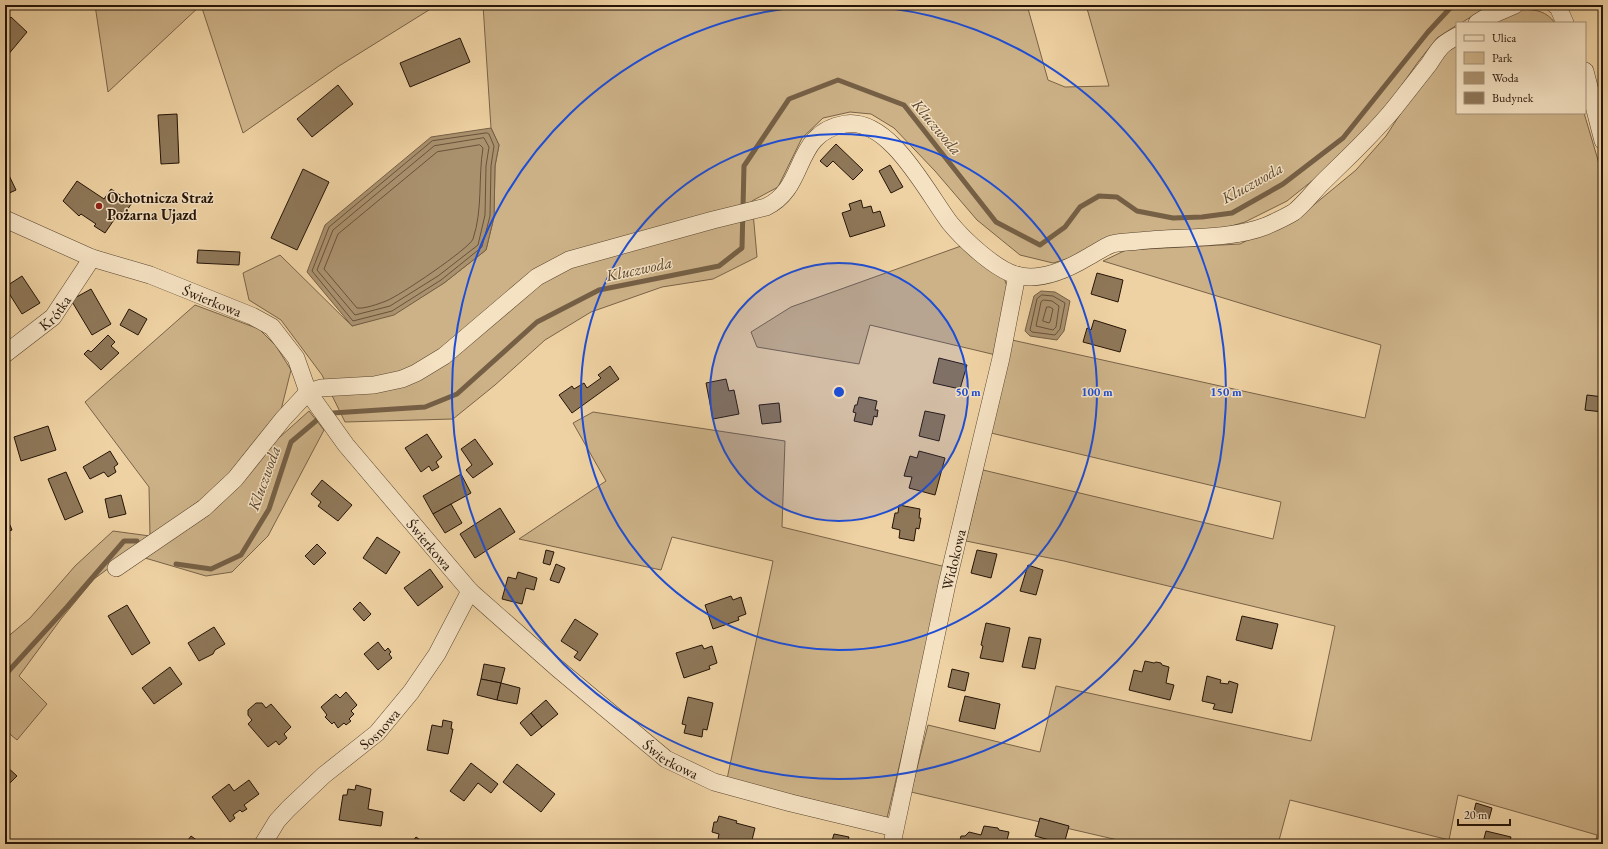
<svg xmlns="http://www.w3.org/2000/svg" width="1608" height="849" viewBox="0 0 1608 849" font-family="'EB Garamond',serif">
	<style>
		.green { fill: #cdb288; stroke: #796348 }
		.water { fill: #aa916e; stroke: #755f45 }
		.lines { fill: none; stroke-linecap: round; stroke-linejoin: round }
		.shore { stroke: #68523a; stroke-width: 1 }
		.stream { stroke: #755f45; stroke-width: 5 }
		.building { fill: #8e7758; stroke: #251407 }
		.minor-casing { stroke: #58442e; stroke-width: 18 }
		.minor { stroke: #f5e2c3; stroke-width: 17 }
		.ring { fill: none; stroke: #1d4ed8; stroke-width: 2 }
		.poi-dot { fill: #8f2418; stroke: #f5e2c3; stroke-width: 1.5 }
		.labels { text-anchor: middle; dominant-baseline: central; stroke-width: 3; stroke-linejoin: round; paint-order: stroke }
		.poi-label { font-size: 15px; font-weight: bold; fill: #251407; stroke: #f5e2c3; text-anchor: start }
		.street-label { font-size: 15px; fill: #251407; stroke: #f5e2c3 }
		.water-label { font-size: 16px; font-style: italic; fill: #5a4630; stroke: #f5e2c3 }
		.centre { fill: #1d4ed8; stroke: #f5e2c3; stroke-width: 2 }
		.ring-label { font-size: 12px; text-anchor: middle; font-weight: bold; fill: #1d4ed8; stroke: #f5e2c3; stroke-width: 3; stroke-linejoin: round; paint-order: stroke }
	</style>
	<rect width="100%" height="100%" fill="#efd2a3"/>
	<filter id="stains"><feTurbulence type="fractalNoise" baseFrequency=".005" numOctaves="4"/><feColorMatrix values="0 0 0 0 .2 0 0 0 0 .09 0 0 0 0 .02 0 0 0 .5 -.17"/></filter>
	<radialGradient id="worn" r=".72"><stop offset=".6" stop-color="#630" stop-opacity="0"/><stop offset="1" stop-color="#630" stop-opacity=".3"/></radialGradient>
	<!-- green -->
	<g class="green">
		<polygon points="95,5 201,5 108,92"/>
		<polygon points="201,5 437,5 339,66 243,133"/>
		<polygon points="483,5 1027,5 1048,80 1065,87 1109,86 1086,5 1493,5 1487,7 1461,23 1457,23 1457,25 1437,38 1418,62 1383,112 1338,160 1287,201 1245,222 1201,235 1080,255 1053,263 1020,255 977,220 935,171 894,128 871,114 850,112 823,118 802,138 778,187 752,201 757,257 713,279 662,287 591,312 545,340 495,385 453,419 345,422 322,375 281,320 249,300 243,273 280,255 352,326 394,314 444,283 486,250 494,217 495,166 499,145 491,128"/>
		<path d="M1523,9C1537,10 1546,11 1555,23H1492Z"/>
		<polygon points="1457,44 1457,113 1584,113 1603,177 1603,844 1595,844 1597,835 1458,795 1449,840 1290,800 1278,844 1135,844 911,792 928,725 1040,752 1056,686 1311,741 1335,626 1064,561 966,541 983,470 1273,539 1281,502 991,433 1012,340 1365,418 1381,345 1282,316 1103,261 1126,250 1240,244 1310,208 1356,170 1386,136 1432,65"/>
		<polygon points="961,246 1004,278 1011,297 996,355 870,325 859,364 757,347 751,332 791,307"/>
		<polygon points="195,305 259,329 276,346 291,370 280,414 227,481 150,536 136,548 94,579 61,619 19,676 47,704 17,740 5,730 5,639 30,618 75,566 113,531 150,536 149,487 85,402"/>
		<polygon points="309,411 324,430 268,536 232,572 206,576 145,558"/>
		<polygon points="593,412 785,441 782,527 946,567 887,818 727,779 773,561 672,537 661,570 519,539 606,481 573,423"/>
	</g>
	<!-- water -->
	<g class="water">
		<polygon points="491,128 499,145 495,166 494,217 486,250 444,283 394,315 352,326 307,272 325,225 431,137"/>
		<polygon points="1041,291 1055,292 1070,301 1064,331 1057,340 1030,336 1025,331 1034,296"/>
	</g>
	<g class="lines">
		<!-- shore -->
		<g class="shore">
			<polygon points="487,133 489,134 494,146 491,166 490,216 482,247 441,280 392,311 353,321 312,271 329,227 432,141"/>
			<polygon points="484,138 489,147 486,166 485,215 478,245 438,276 390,306 355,315 317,270 333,230 434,146"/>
			<path d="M480,145L483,148C478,178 483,209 473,239C470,248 398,297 386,301C378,304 365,309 357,308L324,269L338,234L437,152Z"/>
			<polygon points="1042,295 1053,296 1065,303 1060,329 1055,335 1032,332 1030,330 1037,299"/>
			<polygon points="1044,300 1052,301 1059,306 1056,327 1053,330 1036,326 1041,302"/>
			<polygon points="1047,307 1050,307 1053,309 1050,322 1049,323 1043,321"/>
		</g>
		<!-- stream -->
		<g class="stream">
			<polyline points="333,413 425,407 457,394 537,322 599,290 719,266 742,248 744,166 789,99 838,80 904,105 996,222 1040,245 1065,227 1080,207 1099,196 1117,197 1137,211 1173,218 1202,217 1232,213 1283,184 1343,138 1428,32 1453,5"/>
			<polyline points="176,564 211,569 241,555 269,509 291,442 317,420"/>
			<polyline points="5,675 67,607 124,541 137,541"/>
		</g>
	</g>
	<!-- building -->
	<g class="building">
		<polygon points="11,17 27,32 7,56 5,54 5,24"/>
		<polygon points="460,38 470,62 410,87 400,63"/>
		<polygon points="338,85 353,104 312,137 297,119"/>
		<polygon points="177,114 179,163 161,164 158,115"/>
		<polygon points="836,144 863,170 853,180 833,161 827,167 820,161"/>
		<polygon points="890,165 903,187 891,193 879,171"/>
		<polygon points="5,167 16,190 5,195"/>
		<polygon points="303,169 329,182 297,250 271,238"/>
		<polygon points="77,181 104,199 111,189 132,203 124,214 120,211 105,233 94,226 96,224 81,214 79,216 63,201"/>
		<polygon points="861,200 863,208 871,206 873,213 880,211 885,226 850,237 842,213 851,210 849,204"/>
		<polygon points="198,250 240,252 239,265 197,263"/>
		<polygon points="1097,273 1123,280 1118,302 1091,294"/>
		<polygon points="22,276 40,303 22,314 5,287"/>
		<polygon points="91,289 111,324 92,335 71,300"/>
		<polygon points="129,309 147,319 138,335 120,325"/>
		<polygon points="1094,320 1126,330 1120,352 1083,342 1087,328 1091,330"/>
		<polygon points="108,335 115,342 111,346 119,353 101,370 84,354 88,350 91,352"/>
		<polygon points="939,358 967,365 960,389 933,383"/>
		<polygon points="610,366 619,379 572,413 559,395 572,386 574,389 584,383 587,388 601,378 598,375"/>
		<polygon points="726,379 729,391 734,390 739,414 713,419 706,383"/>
		<polygon points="1587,395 1603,397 1603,412 1585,410"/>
		<polygon points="859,397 877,401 875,410 878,410 877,417 874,416 872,425 854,421 856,413 853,412 855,405 857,405"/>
		<polygon points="779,403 781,422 762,424 759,405"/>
		<polygon points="925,411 945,415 939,441 919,436"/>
		<polygon points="48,426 56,450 21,461 14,437"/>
		<polygon points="427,434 442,457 436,462 439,467 432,471 429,466 421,472 405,448"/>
		<polygon points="475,439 493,464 473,478 466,470 472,465 461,449"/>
		<polygon points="110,451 118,464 114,467 116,472 108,477 104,472 90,479 83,467"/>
		<polygon points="919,451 945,458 935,495 909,488 912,477 904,476 910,456 917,458"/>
		<polygon points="66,472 83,512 65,520 48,479"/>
		<polygon points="461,474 471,493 433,514 423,496"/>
		<polygon points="322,480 352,505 338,521 318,506 321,502 311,494"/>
		<polygon points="121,495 126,514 109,518 105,499"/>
		<polygon points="451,504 462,523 445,533 433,514"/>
		<polygon points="899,505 920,509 919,518 921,518 919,529 916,528 914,541 899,538 900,530 892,528 895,513 898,513"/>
		<polygon points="500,508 515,532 475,558 460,534"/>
		<polygon points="10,525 12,530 7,532 10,539 5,541 5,527"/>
		<polygon points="377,537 400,552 386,574 363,558"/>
		<polygon points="317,544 326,553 314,565 305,556"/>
		<polygon points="546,550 554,552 550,565 543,563"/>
		<polygon points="977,550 997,554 991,578 971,573"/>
		<polygon points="556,564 565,568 559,583 550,580"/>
		<polygon points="1028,565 1043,570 1036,595 1020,591"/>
		<polygon points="430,569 443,587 418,606 404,588"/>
		<polygon points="518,572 537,578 534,590 526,588 522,604 502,599 508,577 516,579"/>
		<polygon points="731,596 733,600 741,597 746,614 738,617 739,620 713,629 705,605"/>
		<polygon points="360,602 371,614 364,621 353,609"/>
		<polygon points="127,605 150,643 132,655 108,616"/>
		<polygon points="1242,616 1278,624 1272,649 1236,640"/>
		<polygon points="575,619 598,634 580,661 574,657 578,652 561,641"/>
		<polygon points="986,623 1010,628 1003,662 980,658 983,646 981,645"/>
		<polygon points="214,627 225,644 215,650 213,654 199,661 188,643"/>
		<polygon points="1029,637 1041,639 1035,669 1022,667"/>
		<polygon points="378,642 385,651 388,648 391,652 389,654 392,658 378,670 364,654"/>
		<polygon points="702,645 704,649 712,646 717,663 709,666 710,669 684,678 676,653"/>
		<polygon points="1145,661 1154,663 1156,662 1161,663 1162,665 1169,667 1166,683 1174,685 1170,700 1129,690 1134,670 1142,672"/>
		<polygon points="484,664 505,668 501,683 481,679"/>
		<polygon points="170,667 182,684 154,704 142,688"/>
		<polygon points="952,669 969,673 965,691 948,687"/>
		<polygon points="1207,676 1221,680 1220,683 1228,684 1229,681 1238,684 1232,713 1213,709 1215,704 1202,701"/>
		<polygon points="481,679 501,683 497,700 477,695"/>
		<polygon points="501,683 520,688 517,704 497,700"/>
		<polygon points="346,692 357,705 351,711 354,714 349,719 351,721 346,725 344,723 338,728 334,722 332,724 325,717 327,715 321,707 336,694 340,698"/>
		<polygon points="965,696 1000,704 995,729 959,721"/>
		<polygon points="688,697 713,703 707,730 703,729 702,737 684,733 686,725 682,724"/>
		<polygon points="546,700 558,714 542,727 531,713"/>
		<polygon points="256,703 262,703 266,708 271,704 291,727 284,734 287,738 279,745 276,741 268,747 248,724 252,720 248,715 248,710"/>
		<polygon points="531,713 542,727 531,736 520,723"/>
		<polygon points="443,720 452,722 451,729 453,729 448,754 427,750 432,725 442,727"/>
		<polygon points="471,763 498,784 491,793 478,783 464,801 450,791"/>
		<polygon points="517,764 555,794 541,812 503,782"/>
		<polygon points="5,765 17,776 5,788"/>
		<polygon points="249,780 259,794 244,805 247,809 242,812 240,810 233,815 235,818 230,822 212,797 229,784 234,791"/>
		<polygon points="356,785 371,789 368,809 383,812 381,826 339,820 343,795 347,795 348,789 355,790"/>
		<polygon points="1476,803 1492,808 1489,819 1473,815"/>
		<polygon points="719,816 737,821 736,823 755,828 751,844 741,843 737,844 718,839 719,834 712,832 714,822 717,822"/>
		<polygon points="1040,818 1069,826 1064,844 1035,836"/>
		<polygon points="984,826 998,828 999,830 1009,832 1006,844 959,844 961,836 965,836 969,832 981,835"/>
		<polygon points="1486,831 1511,837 1509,844 1486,844 1483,842"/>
		<polygon points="834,834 849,837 847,844 831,844"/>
		<polygon points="191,836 202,844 185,844"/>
		<polygon points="416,837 426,844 411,844"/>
	</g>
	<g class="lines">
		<defs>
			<g id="minor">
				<polyline points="1555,5 1558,7 1565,23"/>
				<polyline points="1477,23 1485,18 1515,5"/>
				<polyline points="1585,71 1603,141"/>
				<path id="s1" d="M5,219L92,258L150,275L252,316L272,327L296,358L308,392L346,445L470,591L557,668L666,759L714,782L791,803L895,828"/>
				<path id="s2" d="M5,354L53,317L92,258"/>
				<path d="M116,568L204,508L235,479L283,419L308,392L321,388L374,385L402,379L416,373L444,356L537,277L569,260L713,220L766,207C808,187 792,133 845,124C890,117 927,193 950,223C964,240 995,269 1016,275C1040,282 1068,269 1088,257C1096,253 1104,247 1112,244C1120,242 1130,242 1138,241C1179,236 1227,241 1266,226C1275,222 1286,217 1294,212C1304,204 1313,192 1322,183C1347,158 1374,134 1396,106C1407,92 1418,78 1429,64C1433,58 1437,51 1442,46C1446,42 1452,39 1457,36"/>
				<path id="s3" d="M263,844L277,821L288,809L324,775L377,733L411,692L437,654L470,591"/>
				<path id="s4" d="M892,844L947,584L1001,358L1017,275"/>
			</g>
		</defs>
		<!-- minor casing -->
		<use href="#minor" class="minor-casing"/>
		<!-- minor -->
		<use href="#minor" class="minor"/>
	</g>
	<!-- distance rings -->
	<circle cx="839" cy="392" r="129" fill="#1d4ed8" fill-opacity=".12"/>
	<g class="ring">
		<circle cx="839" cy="392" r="129"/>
		<circle cx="839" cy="392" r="258"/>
		<path d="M842 5A387 387 0 1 1 836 5"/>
	</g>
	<!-- markers -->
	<circle class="poi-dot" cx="99" cy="206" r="4"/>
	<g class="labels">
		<!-- poi labels -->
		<g class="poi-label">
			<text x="107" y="197">Ochotnicza Straż<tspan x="107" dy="17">Pożarna Ujazd</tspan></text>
		</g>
		<!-- street labels -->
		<g class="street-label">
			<text stroke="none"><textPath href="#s1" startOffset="223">Świerkowa</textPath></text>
			<text stroke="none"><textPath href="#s2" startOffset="65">Krótka</textPath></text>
			<text stroke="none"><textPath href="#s1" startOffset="559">Świerkowa</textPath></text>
			<text stroke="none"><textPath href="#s4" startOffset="291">Widokowa</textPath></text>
			<text stroke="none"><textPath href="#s3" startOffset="165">Sosnowa</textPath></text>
			<text stroke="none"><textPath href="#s1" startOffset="883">Świerkowa</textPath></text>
		</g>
		<!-- water labels -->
		<g class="water-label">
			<text transform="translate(937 127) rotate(50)">Kluczwoda</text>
			<text transform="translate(1252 183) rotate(-29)">Kluczwoda</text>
			<text transform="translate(639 269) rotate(-12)">Kluczwoda</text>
			<text transform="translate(264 478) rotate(-70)">Kluczwoda</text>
		</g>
	</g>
	<circle cx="839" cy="392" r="6" class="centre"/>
	<g class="ring-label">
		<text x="968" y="396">50 m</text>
		<text x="1097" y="396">100 m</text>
		<text x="1226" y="396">150 m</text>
	</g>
	<!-- margin -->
	<rect width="1608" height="849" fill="none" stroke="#efd2a3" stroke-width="20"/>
	<rect x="6" y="6" width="1596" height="837" fill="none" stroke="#251407" stroke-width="2"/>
	<rect x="10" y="10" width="1588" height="829" fill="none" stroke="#251407"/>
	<!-- legend -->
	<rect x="1456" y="22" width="130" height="92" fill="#f5e2c3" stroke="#a29078"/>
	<rect x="1464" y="35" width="20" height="6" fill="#f5e2c3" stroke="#a29078"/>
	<text x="1492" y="42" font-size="12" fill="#251407">Ulica</text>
	<rect x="1464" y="52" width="20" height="12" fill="#cdb288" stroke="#a29078"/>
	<text x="1492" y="62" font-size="12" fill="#251407">Park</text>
	<rect x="1464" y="72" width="20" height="12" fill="#aa916e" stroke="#a29078"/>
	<text x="1492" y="82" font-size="12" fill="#251407">Woda</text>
	<rect x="1464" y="92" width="20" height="12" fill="#8e7758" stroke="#a29078"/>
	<text x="1492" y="102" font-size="12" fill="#251407">Budynek</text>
	<!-- scale -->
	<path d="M1458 819v6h52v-6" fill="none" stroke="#251407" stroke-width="2"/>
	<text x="1464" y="819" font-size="12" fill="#251407" stroke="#f5e2c3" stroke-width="3" paint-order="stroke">20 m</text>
	<rect width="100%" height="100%" filter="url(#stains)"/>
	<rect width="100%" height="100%" fill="url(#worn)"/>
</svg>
